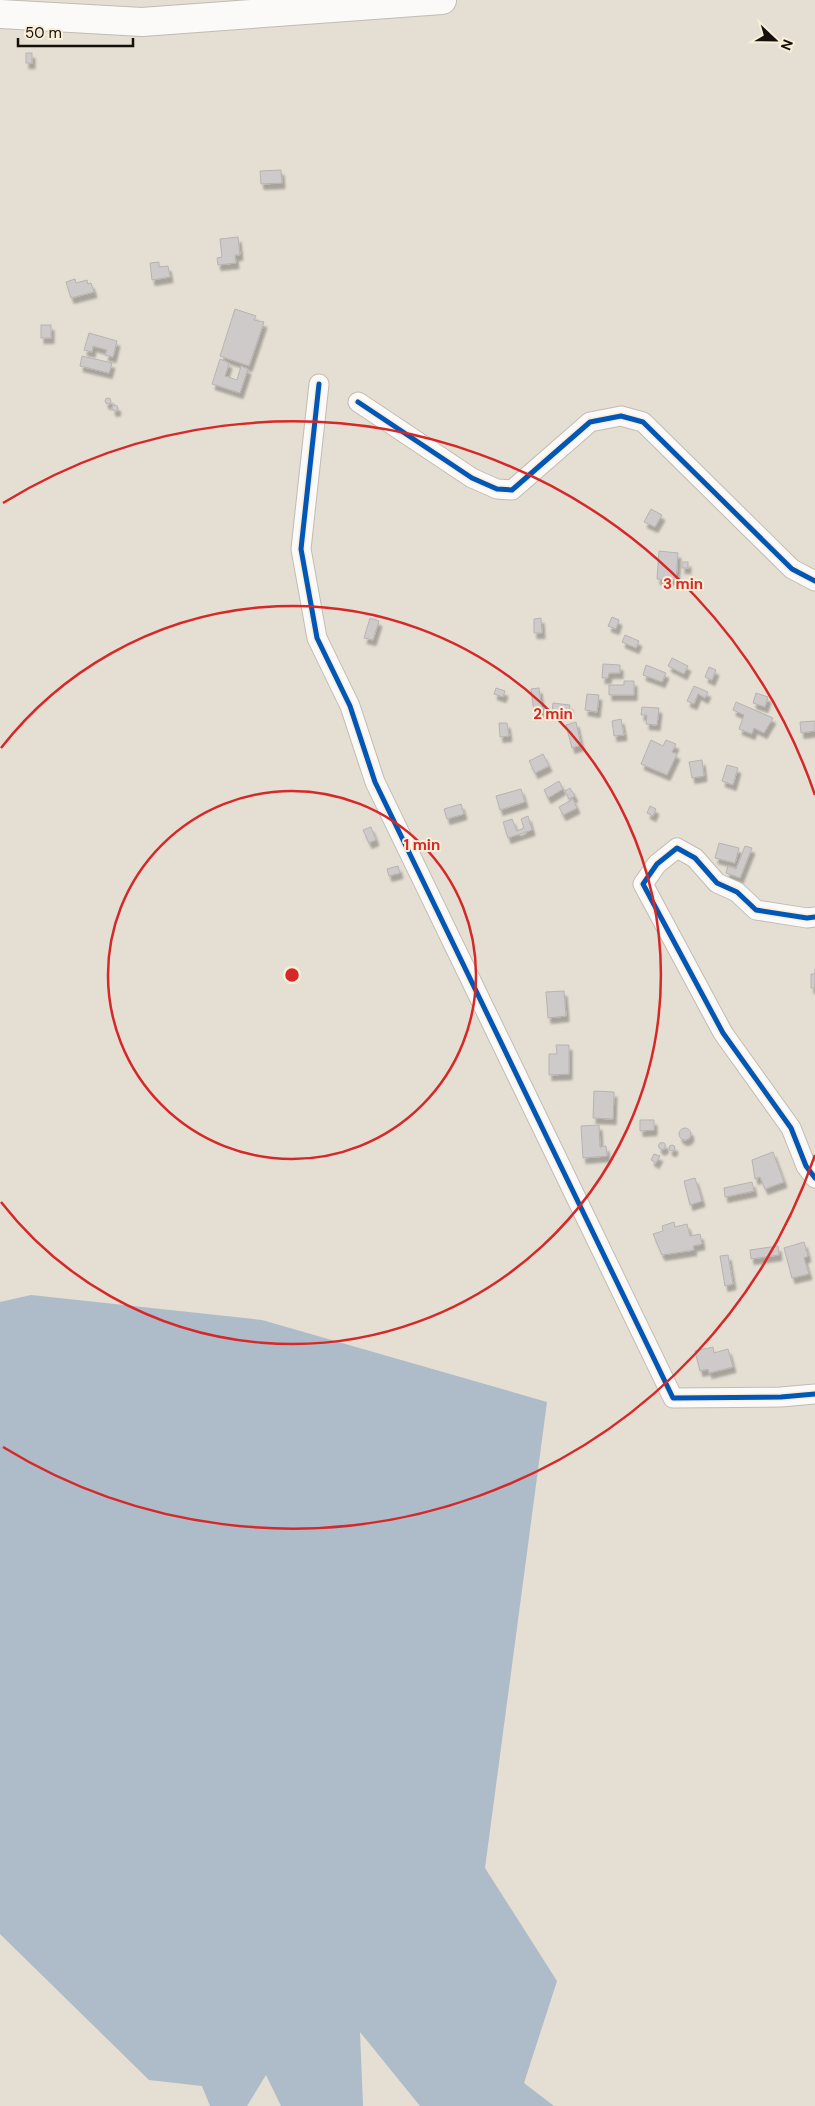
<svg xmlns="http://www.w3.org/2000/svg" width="815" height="2106" viewBox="0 0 815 2106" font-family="'DM Sans',sans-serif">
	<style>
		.water { fill: #aebbc8 }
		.building { fill: #cecac9; stroke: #b7b3b1; filter: url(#shadow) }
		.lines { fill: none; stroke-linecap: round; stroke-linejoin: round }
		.minor-casing { stroke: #c1bcb3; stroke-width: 21 }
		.highway-casing { stroke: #c1bcb3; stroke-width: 30 }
		.minor { stroke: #fbfaf8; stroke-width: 19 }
		.highway { stroke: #fbfaf8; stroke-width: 28 }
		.cycleway-casing { stroke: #f9eed8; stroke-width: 8 }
		.cycleway { stroke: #0057b8; stroke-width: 5 }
		.ring { fill: none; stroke: #d62828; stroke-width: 2.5 }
		.centre { fill: #d62828; stroke: #f9eed8; stroke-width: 2.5 }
		.ring-label { font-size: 15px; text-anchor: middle; font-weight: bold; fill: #d62828; stroke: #f9eed8; stroke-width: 4; stroke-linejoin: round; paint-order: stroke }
	</style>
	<defs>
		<filter id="shadow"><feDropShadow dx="3" dy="5.5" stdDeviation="1" flood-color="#0004"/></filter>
	</defs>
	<rect width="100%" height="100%" fill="#e4ded3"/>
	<!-- water -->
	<polygon class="water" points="31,1295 262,1320 547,1402 485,1868 557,1981 524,2083 554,2106 420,2106 360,2032 363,2106 281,2106 266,2075 247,2106 210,2106 202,2086 149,2080 0,1934 0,1302"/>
	<!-- building -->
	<g class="building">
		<rect x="26" y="53" width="6" height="10"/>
		<polygon points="281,170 282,183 261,184 260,171"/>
		<polygon points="238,237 240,255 235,255 236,263 218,265 217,258 222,257 220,239"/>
		<polygon points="159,262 159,267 168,266 170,277 152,280 150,263"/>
		<polygon points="75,279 76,283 87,280 88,284 91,283 94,292 71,298 66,282"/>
		<polygon points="235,309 256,316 254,320 264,322 249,366 220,356"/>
		<rect x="41" y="325" width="10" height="13"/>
		<polygon points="89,333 117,341 113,357 105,355 107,350 93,346 92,352 84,350"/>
		<polygon points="82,356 112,363 109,373 80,366"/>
		<polygon points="220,359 229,363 225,376 237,380 241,366 248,369 240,393 212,384"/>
		<circle cx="108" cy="401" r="3"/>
		<circle cx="115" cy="408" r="3"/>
		<polygon points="651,509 662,515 655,527 644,522"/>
		<polygon points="659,551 678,553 676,580 657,579"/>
		<rect x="682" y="562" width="6" height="6"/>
		<polygon points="612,617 619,620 616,629 608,626"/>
		<polygon points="370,618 379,621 373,640 364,638"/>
		<polygon points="541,618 542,633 534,633 534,619"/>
		<polygon points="625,635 639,641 636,648 622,642"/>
		<polygon points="672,658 688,666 684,674 668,666"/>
		<polygon points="603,664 620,665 620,673 609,673 608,678 602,678"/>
		<polygon points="646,665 666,673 662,682 643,675"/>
		<polygon points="709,667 716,670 712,680 705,677"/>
		<polygon points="624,681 634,681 634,695 609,695 609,685 624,685"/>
		<polygon points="694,686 708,692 705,698 698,694 694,704 687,701"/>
		<polygon points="496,688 505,691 503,697 494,694"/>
		<polygon points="539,688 542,711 534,712 531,689"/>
		<polygon points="756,693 768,697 765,707 753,703"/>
		<polygon points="587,694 599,695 597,712 585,710"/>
		<polygon points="736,702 773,718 764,733 754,728 752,734 739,729 744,715 733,710"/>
		<polygon points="553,703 570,705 569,714 552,712"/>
		<polygon points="642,707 659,708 657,725 646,724 647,715 641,715"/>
		<polygon points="621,719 624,735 614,736 612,721"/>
		<polygon points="815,721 815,731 801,733 800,722"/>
		<polygon points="576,722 581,745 572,748 566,725"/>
		<polygon points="499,723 507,723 509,736 500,737"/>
		<polygon points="651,740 663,746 666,740 676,744 672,752 677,754 667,775 641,764"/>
		<polygon points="543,754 549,766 535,773 529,761"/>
		<polygon points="702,760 704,776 692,778 689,762"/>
		<polygon points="727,765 738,768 733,785 722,781"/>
		<polygon points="559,781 563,789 548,798 544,790"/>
		<polygon points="570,788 575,796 569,799 565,791"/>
		<polygon points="521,789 525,802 500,810 496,796"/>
		<polygon points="573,799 577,808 563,815 559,807"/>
		<polygon points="461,804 464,814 447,819 444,809"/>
		<polygon points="650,806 656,809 653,816 647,813"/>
		<polygon points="528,816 532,830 508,838 503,822 512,819 517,831 524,828 521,819"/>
		<polygon points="371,827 376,840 369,843 363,830"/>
		<polygon points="719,843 739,848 735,863 715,858"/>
		<polygon points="745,846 752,848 740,878 726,873 728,866 736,869"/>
		<polygon points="398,866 400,873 389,876 387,869"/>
		<polygon points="815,969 815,988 811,988 811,974 815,974"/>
		<polygon points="564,991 566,1016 548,1018 546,992"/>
		<polygon points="556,1045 569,1045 569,1074 549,1075 549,1054 557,1054"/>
		<polygon points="594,1091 614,1092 613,1119 593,1118"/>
		<polygon points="640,1120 654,1120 654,1130 640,1131"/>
		<polygon points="599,1125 600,1147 606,1146 607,1156 583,1158 581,1126"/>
		<circle cx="685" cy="1134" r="6"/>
		<circle cx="662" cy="1146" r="3.5"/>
		<circle cx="672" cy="1148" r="3"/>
		<polygon points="773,1152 784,1182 765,1189 760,1177 755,1179 752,1160"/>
		<polygon points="654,1154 660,1156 656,1163 651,1160"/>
		<polygon points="695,1178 702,1201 690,1205 684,1181"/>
		<polygon points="752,1182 754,1191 725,1197 724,1188"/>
		<polygon points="674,1222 675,1227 687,1224 690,1236 700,1234 702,1244 693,1246 694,1250 662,1255 653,1234 663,1231 662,1226"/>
		<polygon points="804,1242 808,1256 804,1258 809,1274 792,1278 784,1248"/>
		<polygon points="778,1246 779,1255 751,1259 750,1250"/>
		<polygon points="728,1255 733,1284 725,1286 720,1256"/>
		<polygon points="713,1347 714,1353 728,1349 733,1367 709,1373 708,1369 700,1371 695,1351"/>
	</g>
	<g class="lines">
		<defs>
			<g id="minor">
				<polyline points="319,384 301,549 317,638 350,706 375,782 673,1398 781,1397 815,1394"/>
				<polyline points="358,402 472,478 497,489 512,490 590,422 621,416 643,422 792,569 815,581"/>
				<polyline points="815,917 807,918 756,910 737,892 717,883 695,858 677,848 657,864 643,884 723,1033 791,1128 806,1166 815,1178"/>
			</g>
			<polyline id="highway" points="0,14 142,22 442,0"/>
		</defs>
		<!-- minor casing -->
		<use href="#minor" class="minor-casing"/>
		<!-- highway casing -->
		<use href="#highway" class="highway-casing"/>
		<!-- minor -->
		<use href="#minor" class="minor"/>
		<!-- highway -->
		<use href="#highway" class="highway"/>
		<defs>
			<g id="cycleway">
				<polyline points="319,384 301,549 317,638 350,706 375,782 673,1398 781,1397 815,1394"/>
				<polyline points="358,402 472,478 497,489 512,490 590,422 621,416 643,422 792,569 815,581"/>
				<polyline points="815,917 807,918 756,910 737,892 717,883 695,858 677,848 657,864 643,884 723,1033 791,1128 806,1166 815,1178"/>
			</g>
		</defs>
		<!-- cycleway casing -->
		<use href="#cycleway" class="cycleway-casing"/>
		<!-- cycleway -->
		<use href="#cycleway" class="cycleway"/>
	</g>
	<!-- distance rings -->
	<g class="ring">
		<circle cx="292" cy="975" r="184"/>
		<path d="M1 748A369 369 0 1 1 1 1202"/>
		<path d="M815 1155A553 553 0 0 1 3 1447M3 503A553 553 0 0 1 815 795"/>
	</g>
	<circle cx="292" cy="975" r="8" class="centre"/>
	<g class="ring-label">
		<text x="683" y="589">3 min</text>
		<text x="553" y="719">2 min</text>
		<text x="422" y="850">1 min</text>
	</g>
	<!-- north arrow -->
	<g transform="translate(775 40) rotate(112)" stroke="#f9eed8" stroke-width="4" paint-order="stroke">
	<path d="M0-4L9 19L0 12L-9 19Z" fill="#15110a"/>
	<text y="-8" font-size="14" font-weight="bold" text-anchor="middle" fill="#15110a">N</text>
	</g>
	<!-- scale -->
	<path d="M18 38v8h115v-8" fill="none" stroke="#15110a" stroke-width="2.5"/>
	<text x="25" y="38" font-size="15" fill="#15110a" stroke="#f9eed8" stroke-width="4" paint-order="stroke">50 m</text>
</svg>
